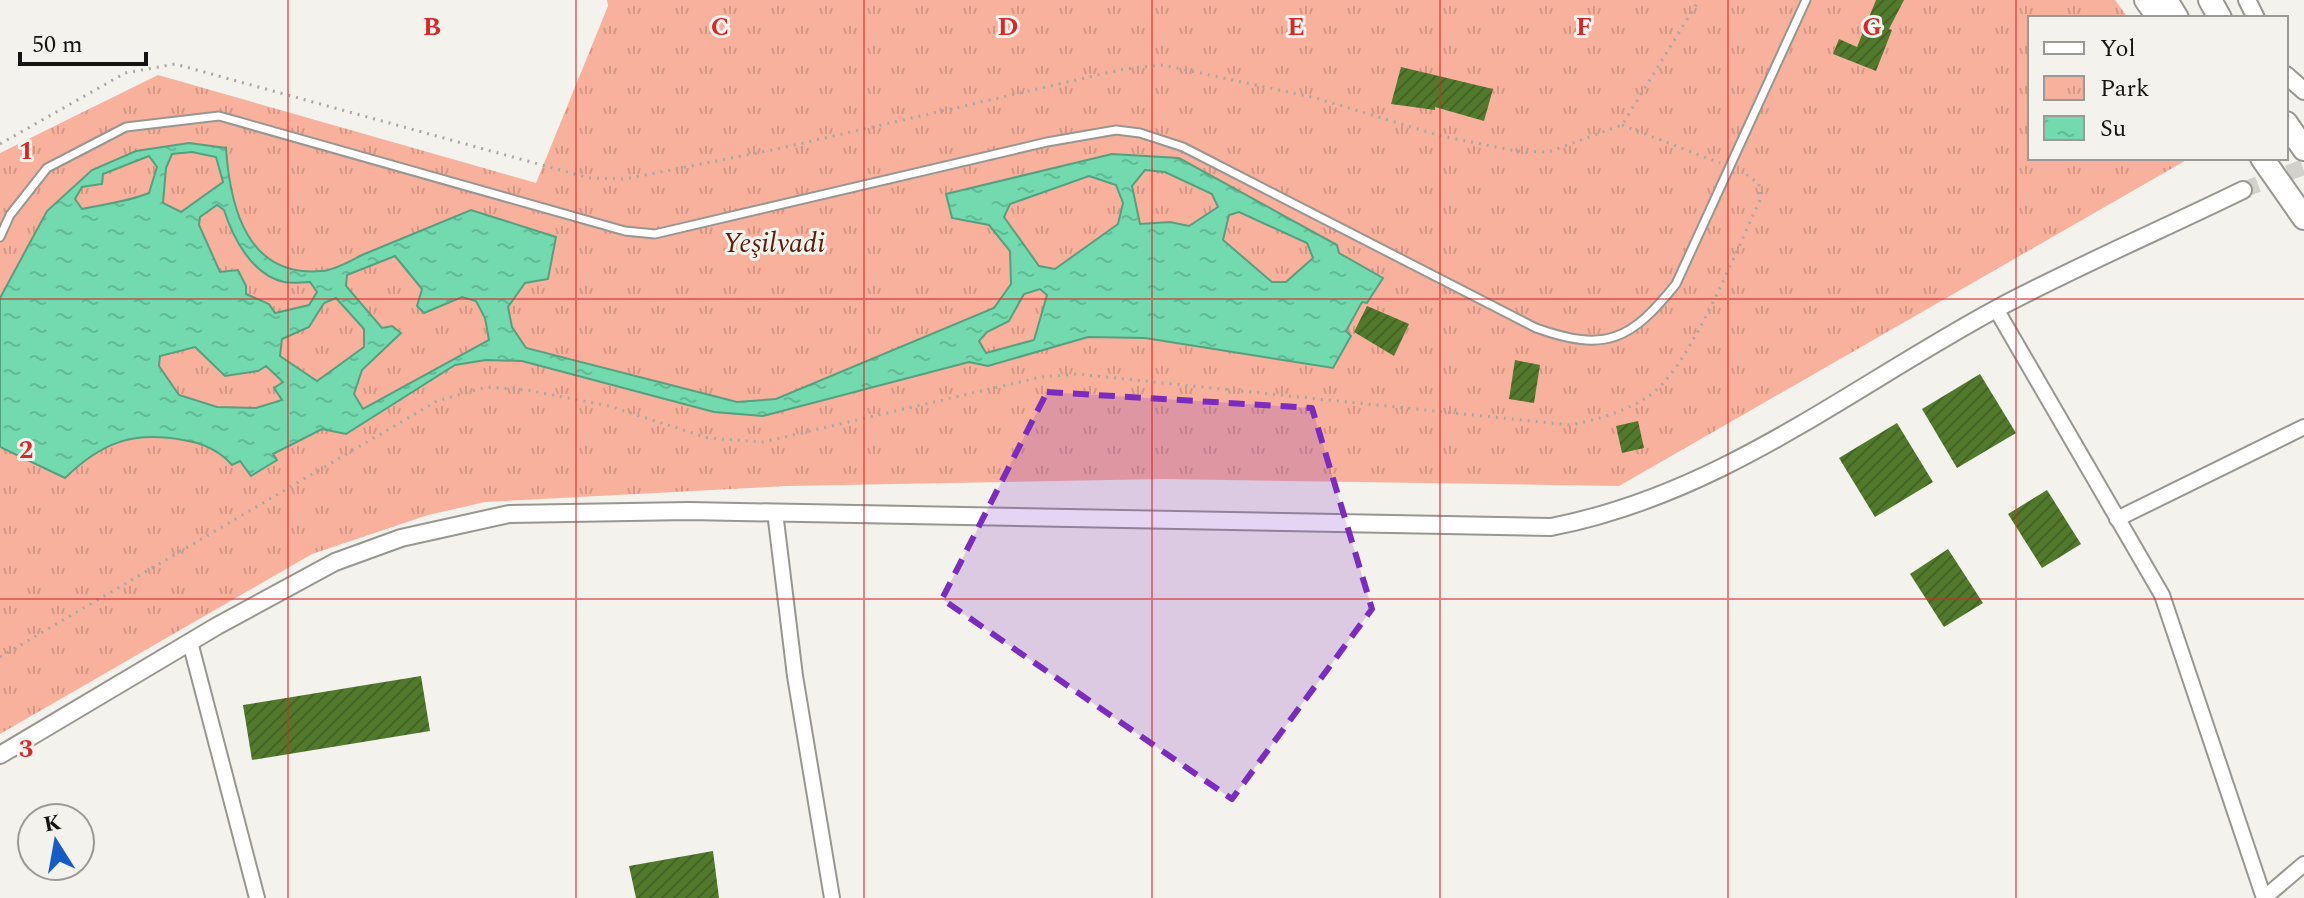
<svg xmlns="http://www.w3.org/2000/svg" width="2304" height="898" viewBox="0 0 2304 898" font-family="Spectral,serif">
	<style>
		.park { fill: url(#park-tufts) }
		.water { fill: url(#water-ripples); stroke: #569f7f; stroke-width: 2; fill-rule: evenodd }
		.building { fill: url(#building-hatch) }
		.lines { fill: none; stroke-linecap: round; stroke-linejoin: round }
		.tertiary-tunnel { stroke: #d2d1cb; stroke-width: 16; stroke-dasharray: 16 8; stroke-linecap: butt }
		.service-casing { stroke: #979690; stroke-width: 11 }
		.minor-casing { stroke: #979690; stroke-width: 18 }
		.tertiary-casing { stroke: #979690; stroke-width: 20 }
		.primary-casing { stroke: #979690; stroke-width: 26 }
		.path { stroke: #a8a7a3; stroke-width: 3; stroke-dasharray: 2 6; stroke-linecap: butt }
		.service { stroke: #fff; stroke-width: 7 }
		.minor { stroke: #fff; stroke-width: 14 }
		.tertiary { stroke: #fff; stroke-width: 16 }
		.primary { stroke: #fff; stroke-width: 22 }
		.marked { fill: #7b2cbf; fill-opacity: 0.2; stroke: #7b2cbf; stroke-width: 6; stroke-dasharray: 16 10; stroke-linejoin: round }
		.grid { fill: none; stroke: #d62828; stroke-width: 2; stroke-opacity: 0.55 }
		.labels { text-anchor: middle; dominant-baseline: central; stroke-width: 6; stroke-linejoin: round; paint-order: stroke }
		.park-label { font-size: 28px; font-style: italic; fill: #551c0c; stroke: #f3f2ec }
		.grid-label { font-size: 26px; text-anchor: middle; font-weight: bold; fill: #d62828; stroke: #f3f2ec; stroke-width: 6; stroke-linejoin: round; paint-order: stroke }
	</style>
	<defs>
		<pattern id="park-tufts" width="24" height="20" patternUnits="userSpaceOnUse" patternTransform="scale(2)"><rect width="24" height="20" fill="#f8b19d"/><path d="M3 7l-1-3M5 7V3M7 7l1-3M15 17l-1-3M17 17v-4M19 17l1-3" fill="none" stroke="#d49786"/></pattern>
		<pattern id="water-ripples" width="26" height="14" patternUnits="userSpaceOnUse" patternTransform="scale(2)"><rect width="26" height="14" fill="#72daae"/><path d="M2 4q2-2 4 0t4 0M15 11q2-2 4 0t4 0" fill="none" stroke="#62ba95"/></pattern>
		<pattern id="building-hatch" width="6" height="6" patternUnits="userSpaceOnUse" patternTransform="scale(2)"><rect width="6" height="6" fill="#527a2c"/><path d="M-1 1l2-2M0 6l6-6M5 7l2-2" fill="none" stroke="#436324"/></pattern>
	</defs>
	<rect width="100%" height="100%" fill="#f3f2ec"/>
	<!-- park -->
	<polygon class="park" points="607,0 2115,0 2128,18 2030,18 2030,158 2190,158 1619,486 1163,479 787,486 485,502 428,515 312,554 0,734 0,153 158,75 536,183 608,6"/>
	<!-- water -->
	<path class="water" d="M189,143L226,148C230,207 247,278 322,271C335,270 350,261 362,255C398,240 434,225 471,210L556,237L548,279L525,283L508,307L512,327L526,348L737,402L776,399L994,308L1011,284L1010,251L989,225L952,218L946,194L1112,154L1179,158L1337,245L1339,253L1383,278L1367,303L1362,302L1346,331L1351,336L1333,368L1145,338L1088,337L988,366L969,362L763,416L714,412L522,361L486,360L455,365L346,434L322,429L273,454L277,460L251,476L240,461L232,465C219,450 203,443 183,440C133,431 102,442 65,478L0,447V298L47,211L92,170L136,151ZM192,152L216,157L223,182L181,212L163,203L166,168L172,154ZM149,156L157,167L149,193C127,202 104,204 82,209L75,199L82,187L102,184L103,174ZM1145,170L1165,172L1212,194L1218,207L1189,226L1170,222L1140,224L1132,186ZM1089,176L1116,185L1123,203L1118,224L1055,269L1039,266L1004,217L1010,204ZM217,205L224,210C233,238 252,275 284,282C292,284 302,282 310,282L317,292L309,305L275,313L269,304L246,294V286L238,270L220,272L199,225L200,217ZM1239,212L1307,243L1313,258L1286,282H1272L1223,240L1229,215ZM395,256L422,289L417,306L424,313L462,297L476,301L485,318L489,340L363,409L354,394L362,370L401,333L392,326L382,328L346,286L347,275ZM1040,289L1047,295L1034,340L986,353L979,341L987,332L1009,321L1024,294ZM336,298L364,329V347L317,381L280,356L282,339L309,327L324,303ZM195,347L225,376L258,371L266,366L283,382L274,388L282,400L256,408L217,407L179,395L159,366L160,356Z"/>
	<!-- building -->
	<g class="building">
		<polygon points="1876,0 1904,0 1889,29 1892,30 1876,71 1833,54 1839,39 1857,47"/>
		<polygon points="1401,67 1493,89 1484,121 1435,107 1435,110 1391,104"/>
		<polygon points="1367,306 1409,324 1394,356 1354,332"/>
		<polygon points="1515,360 1540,365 1534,403 1509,399"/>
		<polygon points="1980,374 2016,433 1957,468 1922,409"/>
		<polygon points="1638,421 1644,448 1622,453 1616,426"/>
		<polygon points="1897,423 1933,482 1875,517 1839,458"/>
		<polygon points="2047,490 2081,544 2042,568 2008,514"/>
		<polygon points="1948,549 1983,603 1944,627 1910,574"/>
		<polygon points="421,676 430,731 252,760 243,705"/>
		<polygon points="713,851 719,898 636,898 629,866"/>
	</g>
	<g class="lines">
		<!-- tertiary-tunnel -->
		<polyline class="tertiary-tunnel" points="2243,190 2304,167"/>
		<defs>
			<path id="service" d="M0,237L10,215L47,168L126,127L219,116L625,231L655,234L1047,142L1116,130L1140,133L1183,147L1536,328C1606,353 1631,340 1676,284L1806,0"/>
			<g id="minor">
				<polyline points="1996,309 2162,595 2264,898"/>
				<polyline points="775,512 795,676 832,898"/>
				<polyline points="2117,519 2304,427"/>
				<polyline points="190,642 257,898"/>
				<polyline points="2264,898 2304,864"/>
			</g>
			<g id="tertiary">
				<polyline points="2247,0 2256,18"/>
				<polyline points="2286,75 2304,91"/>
				<path d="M0,755L217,626L335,562L401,538L509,514L689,511L1551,527C1721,494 1848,389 1996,309C2077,266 2161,230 2243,190"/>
			</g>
			<g id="primary">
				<polyline points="2146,0 2159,18"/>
				<polyline points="2166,0 2177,18"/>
				<polyline points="2210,0 2220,18"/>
				<polyline points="2286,123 2304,149"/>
				<polyline points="2262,158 2304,218"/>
			</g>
		</defs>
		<!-- service casing -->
		<use href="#service" class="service-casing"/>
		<!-- minor casing -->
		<use href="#minor" class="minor-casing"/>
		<!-- tertiary casing -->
		<use href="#tertiary" class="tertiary-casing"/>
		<!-- primary casing -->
		<use href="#primary" class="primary-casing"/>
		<!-- path -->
		<g class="path">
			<polyline points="1622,125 1720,163"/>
			<polyline points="0,144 125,73 175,64 589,178 625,179 777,149 1124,69 1163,65 1316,98 1441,136 1516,151 1548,152 1622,125 1699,0"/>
			<path d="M0,657L437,401L486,387L527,390L609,406L708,438L763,442L1041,377L1077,374L1570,425C1596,420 1623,412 1646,398C1688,374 1737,248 1760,200L1759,184L1742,171"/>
		</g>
		<!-- service -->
		<use href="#service" class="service"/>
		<!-- minor -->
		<use href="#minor" class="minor"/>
		<!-- tertiary -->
		<use href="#tertiary" class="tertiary"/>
		<!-- primary -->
		<use href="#primary" class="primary"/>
	</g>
	<!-- marked area -->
	<path class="marked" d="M1047,392L1312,408L1372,609L1232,799L942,599Z"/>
	<!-- grid -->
	<path class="grid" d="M288,0V898M576,0V898M864,0V898M1152,0V898M1440,0V898M1728,0V898M2016,0V898M0,299H2304M0,599H2304"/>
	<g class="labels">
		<!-- park labels -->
		<g class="park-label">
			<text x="774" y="243">Yeşilvadi</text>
		</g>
	</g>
	<g class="grid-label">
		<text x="432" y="35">B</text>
		<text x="720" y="35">C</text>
		<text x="1008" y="35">D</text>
		<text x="1296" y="35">E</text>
		<text x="1584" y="35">F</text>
		<text x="1872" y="35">G</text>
		<text x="26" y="159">1</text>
		<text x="26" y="458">2</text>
		<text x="26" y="757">3</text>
	</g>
	<!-- legend -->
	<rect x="2028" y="16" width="260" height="144" fill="#f3f2ec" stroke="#9a9995" stroke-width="2"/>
	<rect x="2044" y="42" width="40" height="12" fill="#ffffff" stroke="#9a9995" stroke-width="2"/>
	<text x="2100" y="56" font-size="24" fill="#141412">Yol</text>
	<rect x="2044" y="76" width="40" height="24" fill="url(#park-tufts)" stroke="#9a9995" stroke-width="2"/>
	<text x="2100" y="96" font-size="24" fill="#141412">Park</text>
	<rect x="2044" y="116" width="40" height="24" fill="url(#water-ripples)" stroke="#9a9995" stroke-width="2"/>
	<text x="2100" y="136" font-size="24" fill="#141412">Su</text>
	<!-- north arrow -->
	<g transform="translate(56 842) rotate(349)"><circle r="38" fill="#f3f2ec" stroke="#9a9995" stroke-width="2"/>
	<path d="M0-6L14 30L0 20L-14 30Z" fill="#165cc7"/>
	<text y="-12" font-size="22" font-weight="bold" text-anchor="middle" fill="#141412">K</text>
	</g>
	<!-- scale -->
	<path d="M20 52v12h126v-12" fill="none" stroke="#141412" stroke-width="4"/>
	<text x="32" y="52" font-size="24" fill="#141412" stroke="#f3f2ec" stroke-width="6" paint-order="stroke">50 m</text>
</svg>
